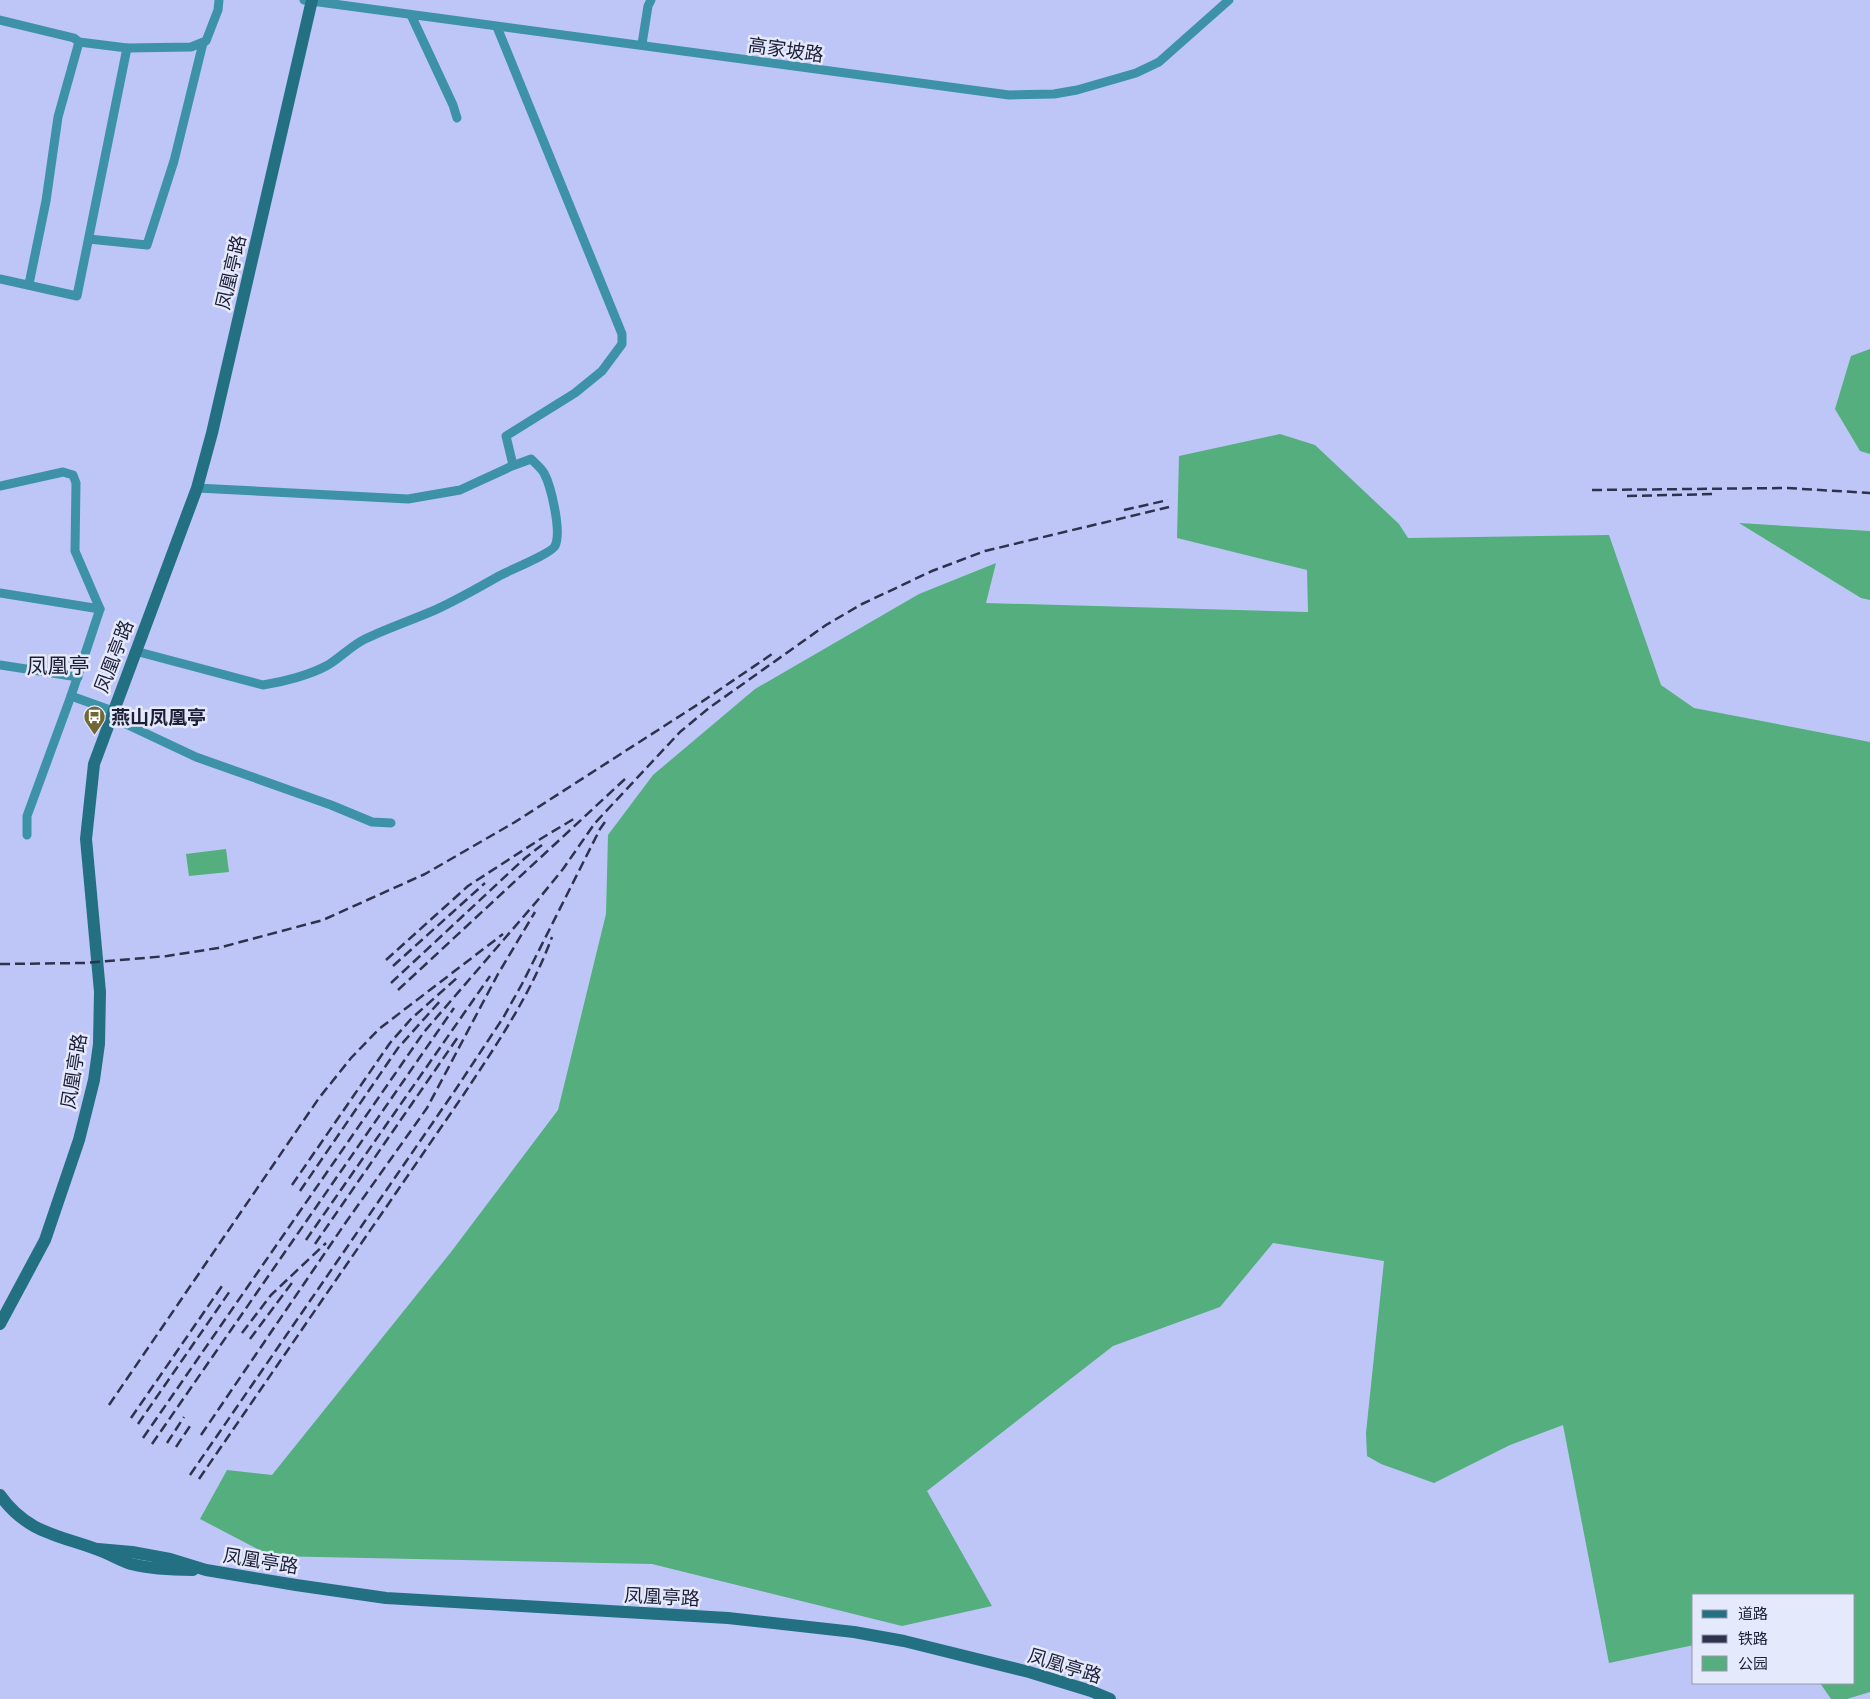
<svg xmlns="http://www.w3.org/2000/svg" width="1870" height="1699" viewBox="0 0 1870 1699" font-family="'Exo 2','Noto Sans SC',sans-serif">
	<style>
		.green { fill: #54ae7d }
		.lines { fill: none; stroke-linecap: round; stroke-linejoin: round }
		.street { stroke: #3e92a8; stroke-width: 9 }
		.secondary { stroke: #237083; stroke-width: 12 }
		.rail { stroke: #2f324d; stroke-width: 2.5; stroke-dasharray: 10 5; stroke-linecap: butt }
		.labels { text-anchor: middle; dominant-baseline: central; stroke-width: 5; stroke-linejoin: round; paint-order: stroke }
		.street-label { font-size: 19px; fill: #1d1f37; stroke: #e5e9fc }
		.poi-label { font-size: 19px; font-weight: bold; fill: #1d1f37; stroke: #e5e9fc; text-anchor: start }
		.quarter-label { font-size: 21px; fill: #1d1f37; stroke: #e5e9fc }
	</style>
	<rect width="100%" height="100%" fill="#bec6f8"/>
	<!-- green -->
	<g class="green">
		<polygon points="1870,349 1870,454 1860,451 1835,409 1851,356"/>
		<polygon points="1280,434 1315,445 1399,524 1408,538 1609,535 1661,685 1694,708 1870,742 1870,1692 1847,1699 1831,1699 1820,1683 1854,1683 1854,1595 1694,1595 1694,1645 1609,1663 1563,1425 1510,1445 1434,1483 1381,1464 1367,1456 1366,1433 1384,1261 1273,1243 1220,1307 1113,1346 927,1491 992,1606 902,1626 652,1564 271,1556 200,1519 227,1470 272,1475 451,1252 558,1110 606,914 608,835 653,775 755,689 919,594 996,563 986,603 1308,612 1307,570 1177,538 1179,456"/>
		<polygon points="1739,523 1870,531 1870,600 1861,598"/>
		<polygon points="226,849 229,872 189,876 186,854"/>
	</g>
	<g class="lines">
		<!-- street -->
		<g class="street">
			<polyline points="304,0 1009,95 1054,94 1077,90 1136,73 1159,62 1229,0"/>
			<polyline points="411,15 453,105 457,118"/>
			<polyline points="0,20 74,38 79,42 127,48 191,47 206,41 218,10 219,0"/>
			<polyline points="497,27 622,334 622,344 602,371 575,393 506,436 513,465"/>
			<polyline points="642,44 648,6 651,0"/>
			<polyline points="89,239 147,245 174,161 203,43"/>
			<polyline points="0,279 77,296 127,48"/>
			<polyline points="29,284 46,201 58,117 79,42"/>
			<polyline points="0,486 63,472 73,475 76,483 75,551 100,609 71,696 113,711"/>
			<polyline points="0,593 100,609"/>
			<path d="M135,651L263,685C283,682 310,675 328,665C341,657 351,646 365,639C388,628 412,620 435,610C457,600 478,588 499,576C508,571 552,553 555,546C562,532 551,486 544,473C541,468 535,463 531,459L512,466L460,490L408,499L197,488"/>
			<polyline points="0,665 78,677"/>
			<polyline points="111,717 196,757 331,805 372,822 391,823"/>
			<polyline points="27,835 27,816 71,696"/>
		</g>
		<!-- secondary -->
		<g class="secondary">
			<polyline points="0,1324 45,1240 79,1140 94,1080 99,1044 100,992 86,839 94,764 197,488 212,433 312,0"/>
			<path d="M0,1495C26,1532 57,1535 96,1549C108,1553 119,1560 131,1564C151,1569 173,1570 193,1570"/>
			<polyline points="98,1549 132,1552 170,1559 206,1570 296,1585 386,1598 728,1618 854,1632 904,1641 1029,1672 1091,1691 1110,1699"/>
		</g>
		<!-- rail -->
		<g class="rail">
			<polyline points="1592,490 1787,488 1870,493"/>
			<polyline points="1627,496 1715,494"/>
			<polyline points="1124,510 1168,500"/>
			<polyline points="386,960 468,886 542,838 577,817"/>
			<polyline points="0,964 85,963 167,956 218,948 323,920 425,874 515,822 700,703 775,652"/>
			<polyline points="393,966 485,883"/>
			<polyline points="391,983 525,858 542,845"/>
			<polyline points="398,990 625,779"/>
			<polyline points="292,1185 390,1043 411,1019 458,977"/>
			<polyline points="300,1191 398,1048 441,1000"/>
			<polyline points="306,1240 490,976"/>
			<polyline points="315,1244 458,1037"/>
			<polyline points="242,1333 271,1295 326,1243"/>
			<polyline points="250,1339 294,1280"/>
			<polyline points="109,1405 319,1098 351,1058 379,1029 503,934"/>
			<polyline points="131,1418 222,1286"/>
			<polyline points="138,1424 230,1291"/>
			<polyline points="201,1435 344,1225 427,1108 498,974 535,912"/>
			<polyline points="143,1438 424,1032 537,901 563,869 595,823 680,732 709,708 826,625 862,604 932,571 985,551 1169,507"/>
			<polyline points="167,1443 184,1417"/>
			<polyline points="152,1444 454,1008"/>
			<polyline points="176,1447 192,1423"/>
			<polyline points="190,1475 456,1089 503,1018 522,984 600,829 607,819"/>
			<path d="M199,1479L464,1094C497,1044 531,994 552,937"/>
		</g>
	</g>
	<!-- icons -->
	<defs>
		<symbol id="bus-pin" viewBox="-11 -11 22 30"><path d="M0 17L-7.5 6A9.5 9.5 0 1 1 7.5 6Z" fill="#726834" stroke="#e5e9fc"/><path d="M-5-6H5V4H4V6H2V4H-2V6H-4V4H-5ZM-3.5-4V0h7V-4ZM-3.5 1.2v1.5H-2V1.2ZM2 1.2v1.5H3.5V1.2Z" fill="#fff"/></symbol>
	</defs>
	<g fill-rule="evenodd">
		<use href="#bus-pin" x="82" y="704" width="25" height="34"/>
	</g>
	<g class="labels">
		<!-- street labels -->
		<g class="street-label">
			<text transform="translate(786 49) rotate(8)">高家坡路</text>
			<text transform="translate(230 272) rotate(-77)">凤凰亭路</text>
			<text transform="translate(113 656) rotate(-69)">凤凰亭路</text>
			<text transform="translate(73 1071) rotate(-81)">凤凰亭路</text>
			<text transform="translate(261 1560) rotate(9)">凤凰亭路</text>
			<text transform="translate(662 1596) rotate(3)">凤凰亭路</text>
			<text transform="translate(1065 1665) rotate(17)">凤凰亭路</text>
		</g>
		<!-- poi labels -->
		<g class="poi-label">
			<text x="111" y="716">燕山凤凰亭</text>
		</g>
		<!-- quarter labels -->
		<g class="quarter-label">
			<text x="58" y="664">凤凰亭</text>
		</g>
	</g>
	<!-- legend -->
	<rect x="1692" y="1594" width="162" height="90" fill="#e5e9fc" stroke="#9598ad"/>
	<rect x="1702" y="1610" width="25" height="8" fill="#237083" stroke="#9598ad"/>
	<text x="1738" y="1619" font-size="15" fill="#1d1f37">道路</text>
	<rect x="1702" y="1635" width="25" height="8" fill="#2f324d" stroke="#9598ad"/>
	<text x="1738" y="1644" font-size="15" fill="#1d1f37">铁路</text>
	<rect x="1702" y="1656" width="25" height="15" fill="#54ae7d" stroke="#9598ad"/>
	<text x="1738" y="1669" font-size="15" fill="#1d1f37">公园</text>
</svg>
